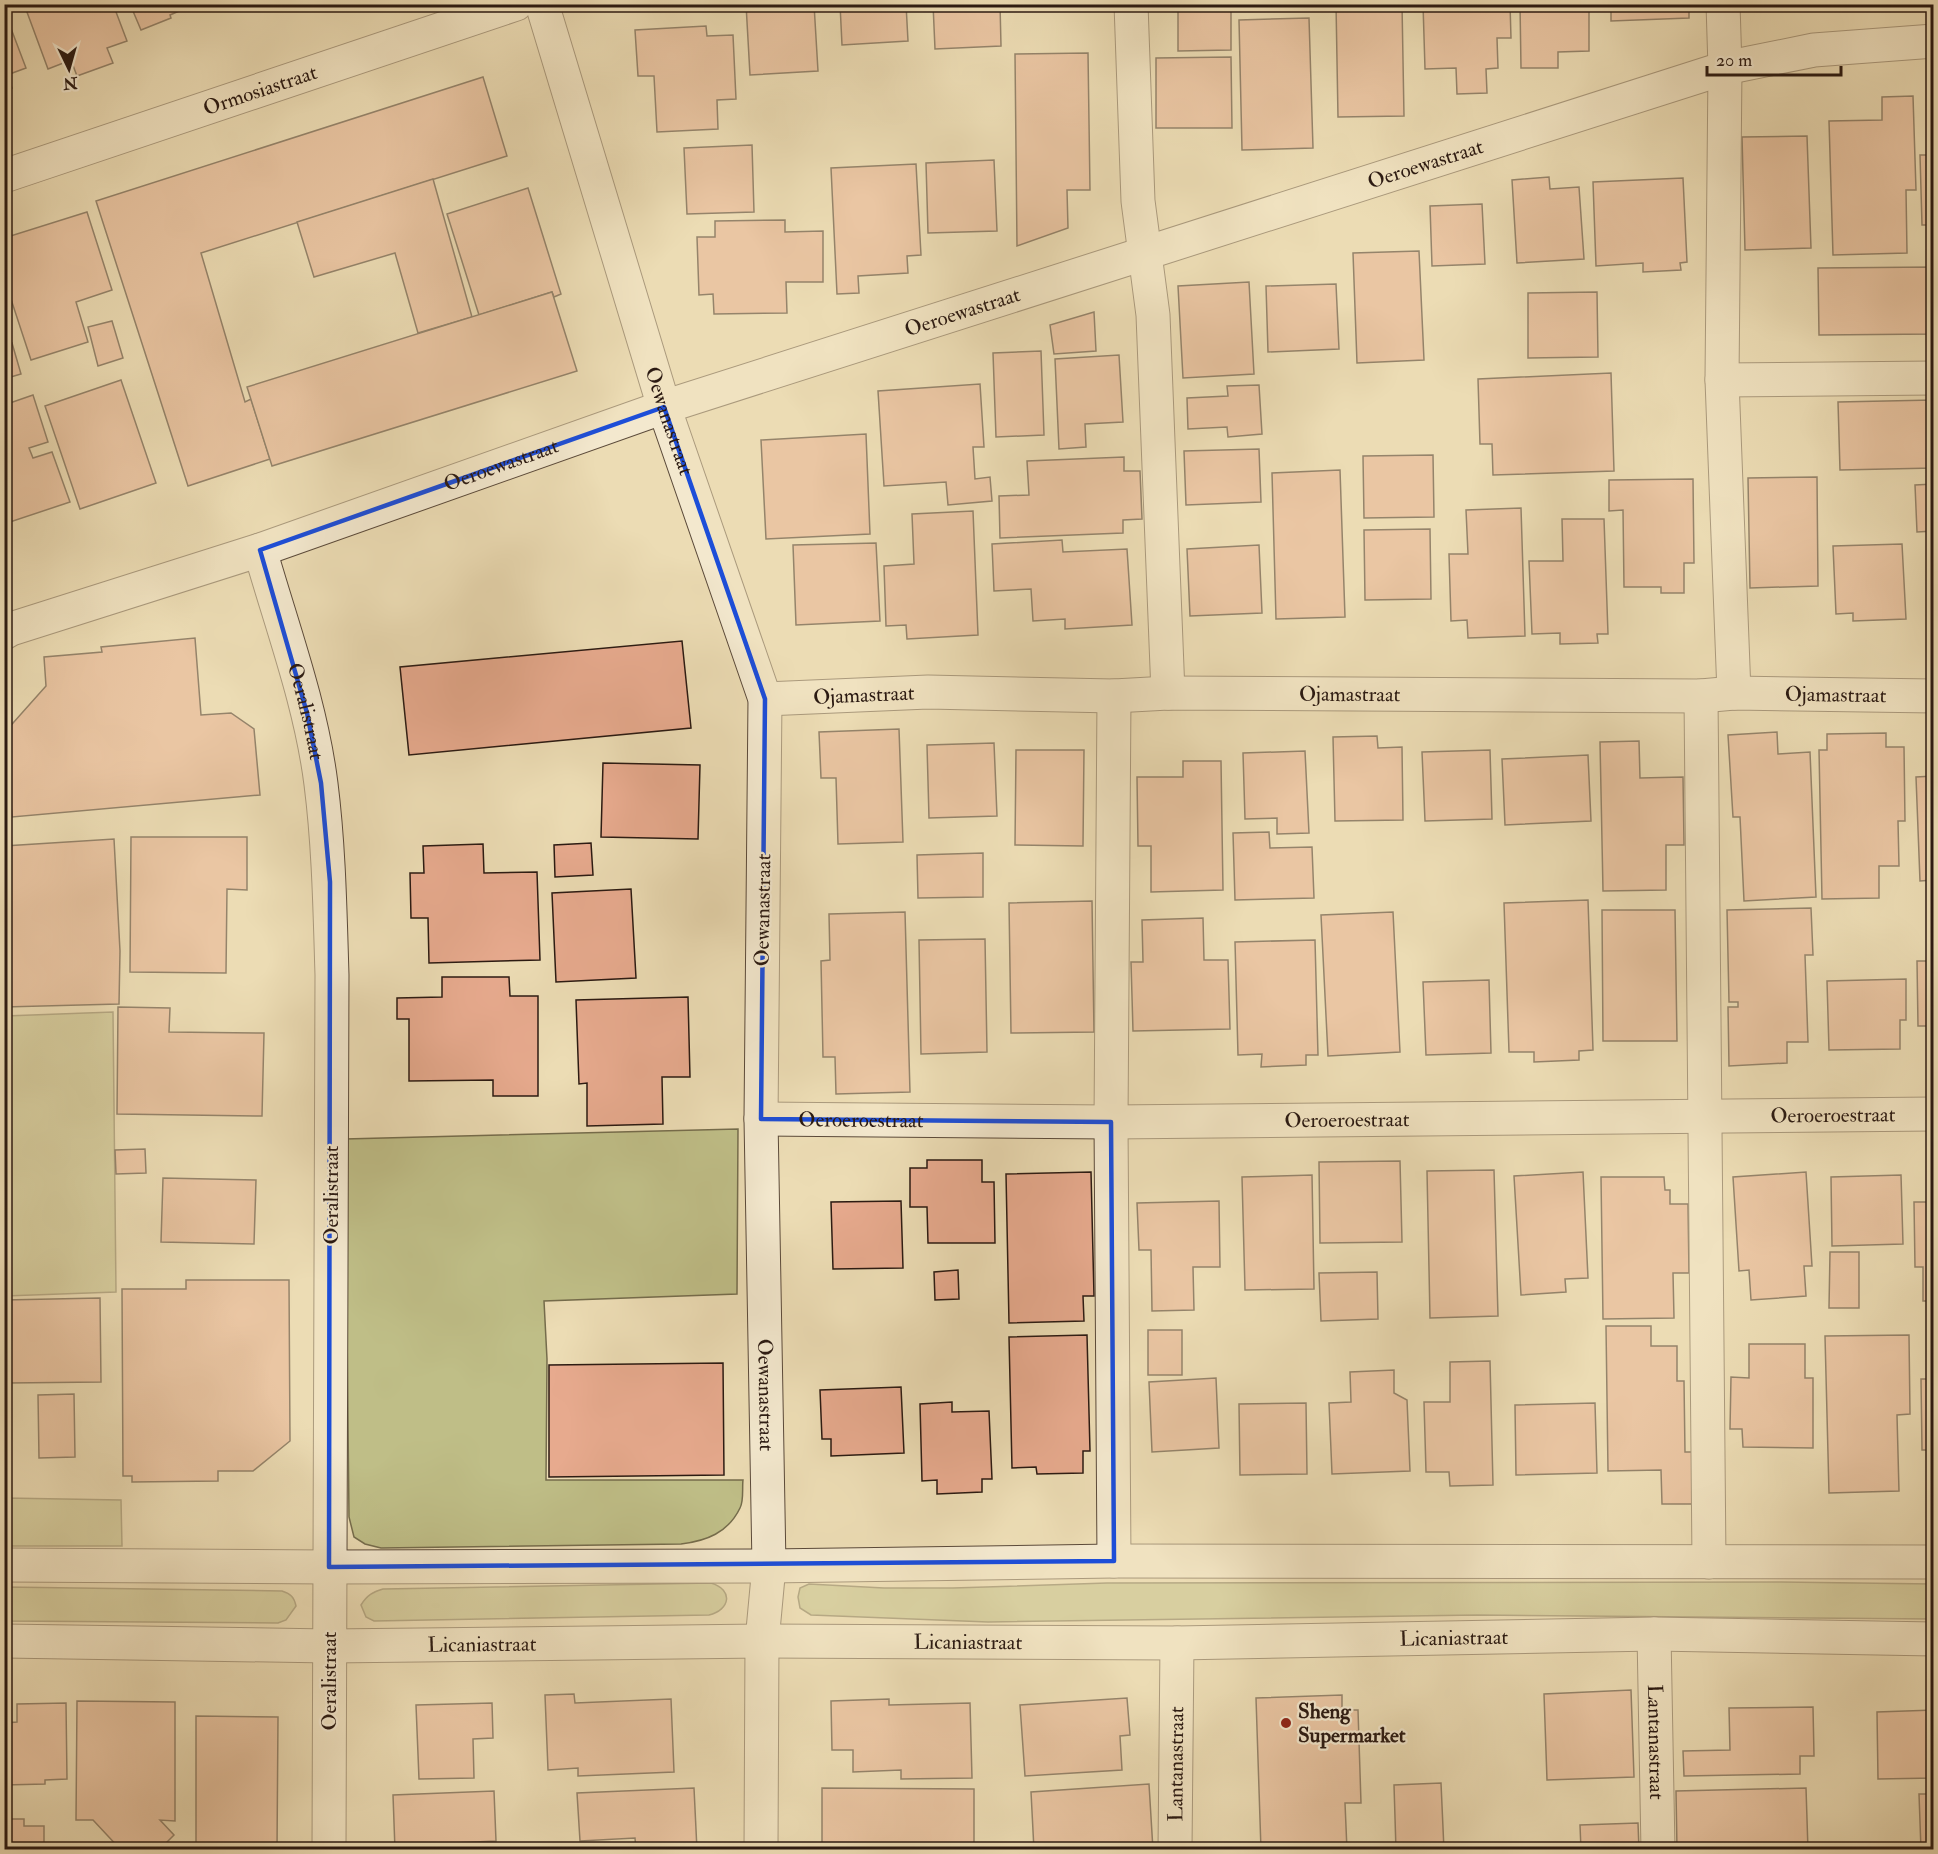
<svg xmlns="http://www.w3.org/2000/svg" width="1938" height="1854" viewBox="0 0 1938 1854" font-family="'IM FELL Double Pica',serif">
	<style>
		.green { fill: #bfbe87; stroke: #756c4c; stroke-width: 1.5 }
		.building { fill: #e7aa8e; stroke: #2b1a12; stroke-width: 1.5 }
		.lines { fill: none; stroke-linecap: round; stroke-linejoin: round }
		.street-casing { stroke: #5b4a3a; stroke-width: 35 }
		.street { stroke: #f3e8ce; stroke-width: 33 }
		.marked { fill: none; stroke: #1d4ed8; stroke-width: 4.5; stroke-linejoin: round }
		.poi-dot { fill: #8f2418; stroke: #f3e8ce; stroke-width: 2 }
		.labels { text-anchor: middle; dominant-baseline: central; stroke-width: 4.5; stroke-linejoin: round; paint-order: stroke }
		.street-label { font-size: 21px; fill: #2b1a12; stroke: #f3e8ce }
		.poi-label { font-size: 21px; font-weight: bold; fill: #2b1a12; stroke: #f3e8ce; text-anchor: start }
	</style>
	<rect width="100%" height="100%" fill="#ecdcb4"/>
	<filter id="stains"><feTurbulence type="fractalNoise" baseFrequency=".00333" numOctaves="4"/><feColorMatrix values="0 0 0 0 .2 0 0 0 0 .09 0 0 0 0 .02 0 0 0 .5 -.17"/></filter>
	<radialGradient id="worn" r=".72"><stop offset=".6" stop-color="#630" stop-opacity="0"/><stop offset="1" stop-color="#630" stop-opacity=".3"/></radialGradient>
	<!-- green -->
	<g class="green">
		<polygon points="113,1012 116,1292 5,1296 5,1016"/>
		<path d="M738,1129L737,1294L544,1301L547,1359L546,1480H743C742,1488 744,1501 740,1508C728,1533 706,1541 681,1544L381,1548L365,1544L354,1537L349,1517L345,1139Z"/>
		<polygon points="5,1498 121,1500 122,1546 5,1546"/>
		<polygon points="1781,1582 1933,1584 1933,1619 1478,1615 988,1622 811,1615 800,1608 798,1597 800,1588 809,1584 884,1588 953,1588 1107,1583"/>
		<path d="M711,1583C734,1590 730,1610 709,1615L374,1621L366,1617L361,1605C367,1595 373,1592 383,1589Z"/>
		<path d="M5,1587L282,1591C291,1594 294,1597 296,1606L286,1620L278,1623L5,1621Z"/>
	</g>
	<!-- building -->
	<g class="building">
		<polygon points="24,4 113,4 127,41 107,48 113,63 77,76 71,60 48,69"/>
		<polygon points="130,4 193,4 193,5 170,15 171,18 141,30"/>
		<polygon points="746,4 814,4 818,71 750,75"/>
		<polygon points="840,4 906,4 908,41 842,45"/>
		<polygon points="933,4 1000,4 1001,46 935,49"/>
		<polygon points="1017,4 1089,4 1089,6 1017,7"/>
		<polygon points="1336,4 1402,4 1404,116 1338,117"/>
		<polygon points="1423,4 1510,4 1511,38 1497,38 1498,68 1486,69 1487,93 1457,94 1456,68 1425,69"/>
		<polygon points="1520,4 1589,4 1589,51 1558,52 1558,68 1521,68"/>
		<polygon points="1611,4 1689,4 1689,18 1611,21"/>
		<polygon points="4,10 26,68 7,75 12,88 4,91"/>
		<polygon points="1231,10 1231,50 1178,51 1178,11"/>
		<polygon points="1309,18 1313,148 1242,150 1239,20"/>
		<polygon points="706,26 707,36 733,35 736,99 717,100 718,129 657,132 654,76 638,76 635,30"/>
		<polygon points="1088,53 1090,190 1067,190 1068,228 1017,246 1015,54"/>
		<polygon points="1231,57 1232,128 1156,128 1156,58"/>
		<polygon points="483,77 507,156 201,253 245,402 251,399 270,459 188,486 96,201"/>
		<polygon points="1913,96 1916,190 1906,190 1907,253 1833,255 1829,121 1882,120 1882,97"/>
		<polygon points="1807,136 1811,248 1745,250 1742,137"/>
		<polygon points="752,145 754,212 687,214 684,148"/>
		<polygon points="1920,155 1934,155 1934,225 1922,225"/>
		<polygon points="994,160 997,231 928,233 926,163"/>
		<polygon points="916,164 921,255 907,256 908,273 858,276 859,293 837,294 831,168"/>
		<polygon points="1549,177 1550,189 1579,187 1584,259 1517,263 1512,180"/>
		<polygon points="1683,178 1687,262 1680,263 1681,270 1643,272 1643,263 1596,266 1593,182"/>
		<polygon points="433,179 472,317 418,333 395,253 314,277 297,222"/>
		<polygon points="528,188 561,294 554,297 552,292 479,315 447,214"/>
		<polygon points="1482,204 1485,264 1432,266 1430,206"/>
		<polygon points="87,212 112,290 76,302 88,342 31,360 4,278 4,238"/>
		<polygon points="785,220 785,232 823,231 823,282 786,282 787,313 714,314 713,294 699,295 697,237 715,237 715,221"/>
		<polygon points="1419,251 1424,360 1357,363 1353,253"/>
		<polygon points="1934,267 1934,334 1819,335 1818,268"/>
		<polygon points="1249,282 1254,374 1183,378 1178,286"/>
		<polygon points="1336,284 1339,349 1268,352 1266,286"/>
		<polygon points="552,292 577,371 272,466 247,387"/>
		<polygon points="1597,292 1598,357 1528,358 1528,293"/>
		<polygon points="1094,312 1096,351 1054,354 1050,325"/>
		<polygon points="112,321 123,358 98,366 88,327"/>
		<polygon points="12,343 21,374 4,379 4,345"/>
		<polygon points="1041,351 1044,435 996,437 993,353"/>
		<polygon points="1119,355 1123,422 1085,424 1086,447 1059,449 1055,359"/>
		<polygon points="1611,373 1614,471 1493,475 1492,444 1480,444 1478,379"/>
		<polygon points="121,380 156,483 80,509 45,406"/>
		<polygon points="980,384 984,447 973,447 975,479 990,477 992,501 948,505 946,482 884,486 878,391"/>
		<polygon points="1259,385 1262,434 1228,437 1227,427 1188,429 1187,398 1228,396 1227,386"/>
		<polygon points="33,395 48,442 29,448 33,458 52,452 70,502 4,524 4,405"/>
		<polygon points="1933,400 1934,468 1840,470 1838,402"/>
		<polygon points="866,434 870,534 766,539 761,440"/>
		<polygon points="1259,449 1261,502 1186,505 1184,451"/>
		<polygon points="1433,455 1434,517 1364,518 1363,456"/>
		<polygon points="1124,457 1124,471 1140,471 1142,519 1123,520 1123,533 1000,538 999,496 1029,495 1027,461"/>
		<polygon points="1340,470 1345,617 1276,619 1272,473"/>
		<polygon points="1817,477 1818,586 1750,588 1748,478"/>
		<polygon points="1693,479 1694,563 1684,563 1684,593 1661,593 1661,587 1624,587 1623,510 1609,511 1609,480"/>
		<polygon points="1934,484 1934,531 1917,532 1915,485"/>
		<polygon points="1521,508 1525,636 1468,638 1467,620 1451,621 1449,554 1468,554 1466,510"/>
		<polygon points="973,511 978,635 907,639 906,625 886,626 884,566 914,564 912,514"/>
		<polygon points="1562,519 1604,519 1608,634 1597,634 1598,643 1560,644 1560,633 1532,634 1529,561 1563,561"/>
		<polygon points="1430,529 1431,599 1365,600 1364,530"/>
		<polygon points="1062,540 1063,552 1127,549 1132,625 1065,629 1065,619 1033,621 1031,589 994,591 992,544"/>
		<polygon points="876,543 880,621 796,625 793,545"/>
		<polygon points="1902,544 1906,619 1853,621 1853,613 1836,614 1833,546"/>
		<polygon points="1259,545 1262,613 1190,616 1187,549"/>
		<polygon points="195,638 201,715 231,713 254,729 260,795 12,817 5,732 46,686 44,657 102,652 101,647"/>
		<polygon points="682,641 691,728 409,755 400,667"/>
		<polygon points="899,729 903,842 838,844 836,778 821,778 819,732"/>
		<polygon points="1777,732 1778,754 1810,752 1816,897 1744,901 1740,817 1733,817 1728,735"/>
		<polygon points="1886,733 1886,747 1904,747 1905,821 1898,821 1899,866 1879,866 1879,898 1822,899 1819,750 1827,750 1827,734"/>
		<polygon points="1377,736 1378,748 1402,747 1403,820 1335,821 1333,737"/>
		<polygon points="1639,741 1640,778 1683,777 1684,845 1666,845 1666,890 1603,891 1600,742"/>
		<polygon points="994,743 997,816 929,818 927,745"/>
		<polygon points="1016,750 1084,750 1083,846 1015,845"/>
		<polygon points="1490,750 1492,819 1425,821 1422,752"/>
		<polygon points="1305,751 1309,833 1277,834 1277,818 1245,819 1243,753"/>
		<polygon points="1588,755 1591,821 1505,825 1502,759"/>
		<polygon points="1183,761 1221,761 1223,890 1151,892 1151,846 1138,846 1137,777 1183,777"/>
		<polygon points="603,763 700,765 698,839 601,837"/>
		<polygon points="1934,776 1934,880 1920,881 1916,777"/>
		<polygon points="1269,832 1270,848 1312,847 1314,898 1235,900 1233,833"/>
		<polygon points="131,837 247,837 247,890 227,889 226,973 130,972"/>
		<polygon points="114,839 120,951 119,1004 4,1007 4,846"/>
		<polygon points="591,843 593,875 555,877 554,845"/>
		<polygon points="483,844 484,873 537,872 540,960 429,963 428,918 411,918 410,873 424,873 423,846"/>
		<polygon points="983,853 983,897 918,898 917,855"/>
		<polygon points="631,889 636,978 556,982 552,893"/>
		<polygon points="1588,900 1593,1050 1579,1051 1579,1060 1534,1062 1534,1052 1509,1052 1504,903"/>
		<polygon points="1092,901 1094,1032 1011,1033 1009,903"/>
		<polygon points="1811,908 1813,955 1805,955 1808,1042 1787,1042 1787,1063 1729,1066 1728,1007 1738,1007 1738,1002 1729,1002 1727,910"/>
		<polygon points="1602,910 1675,910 1677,1041 1603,1041"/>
		<polygon points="905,912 910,1092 836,1094 835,1057 823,1057 821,961 830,960 829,914"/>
		<polygon points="1393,912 1400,1052 1328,1056 1321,915"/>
		<polygon points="1203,918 1204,960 1228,960 1230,1029 1133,1031 1131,962 1143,962 1142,920"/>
		<polygon points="985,939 987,1052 921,1054 919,940"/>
		<polygon points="1315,940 1318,1055 1306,1055 1306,1065 1261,1067 1262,1054 1238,1055 1235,942"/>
		<polygon points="1917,961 1934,961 1934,1052 1930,1053 1929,1026 1918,1026"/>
		<polygon points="442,977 509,977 510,996 538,996 538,1096 493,1096 493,1080 409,1081 409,1019 397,1019 397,998 442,997"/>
		<polygon points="1906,979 1906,1020 1900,1020 1900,1049 1829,1050 1827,981"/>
		<polygon points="1489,980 1491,1053 1426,1055 1423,982"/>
		<polygon points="688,997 690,1077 662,1077 663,1124 587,1126 587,1083 579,1084 576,1000"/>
		<polygon points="118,1007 170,1008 169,1032 264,1033 262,1116 117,1114"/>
		<polygon points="145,1149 146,1173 116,1174 115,1150"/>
		<polygon points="927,1160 982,1160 982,1182 994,1182 995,1243 928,1243 927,1207 910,1207 910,1168 927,1168"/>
		<polygon points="1400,1161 1402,1242 1320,1243 1319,1162"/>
		<polygon points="1494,1170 1498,1316 1430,1318 1427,1171"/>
		<polygon points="1091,1172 1094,1296 1083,1296 1084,1321 1009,1323 1006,1174"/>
		<polygon points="1583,1172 1588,1278 1565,1279 1566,1292 1521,1295 1514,1176"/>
		<polygon points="1806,1172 1812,1266 1804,1266 1806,1296 1751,1300 1749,1270 1739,1271 1733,1177"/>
		<polygon points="1312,1175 1314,1289 1245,1290 1242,1177"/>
		<polygon points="1901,1175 1903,1244 1832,1246 1831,1177"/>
		<polygon points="1601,1177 1664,1177 1665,1190 1670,1190 1670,1204 1688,1204 1689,1273 1673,1273 1674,1318 1603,1319"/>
		<polygon points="163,1178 256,1180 254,1244 161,1242"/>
		<polygon points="901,1201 903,1268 833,1269 831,1202"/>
		<polygon points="1219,1201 1220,1267 1193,1267 1194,1310 1152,1311 1151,1250 1139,1250 1137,1203"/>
		<polygon points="1914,1202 1934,1202 1934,1301 1923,1301 1923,1267 1915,1267"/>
		<polygon points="1830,1252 1859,1252 1859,1308 1829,1308"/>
		<polygon points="958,1270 959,1299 935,1300 934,1272"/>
		<polygon points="1377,1272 1378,1319 1321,1321 1319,1273"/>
		<polygon points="186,1280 289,1280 290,1441 253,1471 218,1471 218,1481 132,1482 132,1476 123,1476 122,1289 186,1289"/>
		<polygon points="100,1298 101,1382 8,1383 9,1350 4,1350 4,1300"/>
		<polygon points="1606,1326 1651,1326 1651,1346 1677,1346 1677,1381 1684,1381 1685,1452 1693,1452 1694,1504 1662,1504 1661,1470 1608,1471"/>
		<rect x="1148" y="1330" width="34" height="45"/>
		<polygon points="1087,1335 1090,1451 1083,1451 1083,1473 1037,1474 1036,1467 1012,1468 1009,1337"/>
		<polygon points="1909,1335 1910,1414 1897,1415 1899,1491 1829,1493 1825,1336"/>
		<polygon points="1749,1344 1805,1344 1805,1378 1813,1378 1813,1448 1743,1447 1742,1429 1730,1429 1731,1377 1749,1378"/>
		<polygon points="1490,1361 1493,1485 1450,1486 1449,1472 1426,1472 1424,1402 1450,1402 1450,1362"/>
		<polygon points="723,1363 724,1475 549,1477 549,1365"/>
		<polygon points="1394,1370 1394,1393 1407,1400 1410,1471 1332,1474 1329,1403 1351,1402 1350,1372"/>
		<polygon points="1216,1378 1219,1448 1152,1452 1149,1382"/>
		<polygon points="1921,1379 1934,1379 1934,1450 1922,1450"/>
		<polygon points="901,1387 904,1453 831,1456 831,1439 822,1439 820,1390"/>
		<polygon points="74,1394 75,1457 39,1458 38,1395"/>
		<polygon points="952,1402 952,1412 989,1411 992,1479 982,1479 982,1492 937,1494 937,1480 922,1481 920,1404"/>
		<polygon points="1306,1403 1307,1474 1240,1475 1239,1404"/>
		<polygon points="1595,1403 1597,1473 1516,1475 1515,1405"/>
		<polygon points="1631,1690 1634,1777 1547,1780 1544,1694"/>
		<polygon points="574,1694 575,1703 671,1699 674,1772 578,1776 578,1768 548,1770 545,1695"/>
		<polygon points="1342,1695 1342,1710 1358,1710 1361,1803 1345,1803 1347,1850 1261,1850 1256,1698"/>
		<polygon points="1127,1698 1130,1735 1120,1736 1122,1770 1025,1776 1020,1705"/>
		<polygon points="889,1699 889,1705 970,1703 972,1778 901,1779 901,1770 853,1772 853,1750 832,1750 831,1701"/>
		<polygon points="77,1701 175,1702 175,1821 160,1820 174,1835 159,1850 121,1850 93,1820 76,1820"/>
		<polygon points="66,1703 67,1779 45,1780 45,1784 4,1785 4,1723 17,1722 17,1704"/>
		<polygon points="492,1703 493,1738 473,1739 474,1778 419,1779 416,1705"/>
		<polygon points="1813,1707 1814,1756 1800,1756 1800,1774 1684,1776 1683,1751 1730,1750 1729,1708"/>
		<polygon points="1934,1710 1934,1778 1878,1779 1877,1712"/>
		<polygon points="196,1716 278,1717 277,1850 196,1850"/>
		<polygon points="1441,1783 1444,1850 1396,1850 1394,1785"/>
		<polygon points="1149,1784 1153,1850 1034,1850 1031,1792"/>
		<polygon points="694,1788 697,1850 636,1850 635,1838 580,1841 577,1793"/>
		<polygon points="822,1788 974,1789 974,1850 822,1850"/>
		<polygon points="1806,1788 1808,1850 1677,1850 1676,1791"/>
		<polygon points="494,1791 496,1841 454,1843 454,1850 395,1850 393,1795"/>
		<polygon points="1919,1794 1934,1794 1934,1850 1921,1850"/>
		<polygon points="4,1819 24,1819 24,1826 44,1826 44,1850 4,1850"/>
		<polygon points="1638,1823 1639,1850 1581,1850 1580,1825"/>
	</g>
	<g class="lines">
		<defs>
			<g id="street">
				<path id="s1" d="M542,4L664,407L765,699L761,1119L769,1566L762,1641L761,1850"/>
				<polyline points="1131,4 1138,201 1153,315 1168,693"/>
				<polyline points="1723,4 1725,68 1722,380 1734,693"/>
				<path id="s2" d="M4,176L516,4"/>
				<polyline points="1722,380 1934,378"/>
				<path id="s3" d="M260,550C282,627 311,704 321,784C329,847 330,912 332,975L329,1850"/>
				<path id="s4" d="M4,633L11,629L260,550L664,407L1725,68L1814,50L1934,41"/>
				<polyline points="1114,696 1111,1122 1114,1561"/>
				<polyline points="1701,696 1709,1562"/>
				<path id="s5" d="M765,699L928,692L1114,696L1168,693L1701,696L1734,693L1934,696"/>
				<path id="s6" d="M761,1119L1111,1122L1934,1114"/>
				<polyline points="4,1565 329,1567 769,1566 1114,1561 1934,1562"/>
				<path id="s7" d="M1654,1634L1658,1850"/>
				<path id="s8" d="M4,1641L329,1646L762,1641L1177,1643L1654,1634L1934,1639"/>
				<path id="s9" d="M1175,1850L1177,1643"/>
			</g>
		</defs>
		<!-- street casing -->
		<use href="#street" class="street-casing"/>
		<!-- street -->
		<use href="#street" class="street"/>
	</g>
	<!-- marked area -->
	<path d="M0 0H1938V1854H0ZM664,407L765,699L761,1119L1111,1122L1114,1561L329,1567L330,882L321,783L307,713L260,550Z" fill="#ecdcb4" fill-opacity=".55" fill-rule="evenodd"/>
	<path class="marked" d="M664,407L765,699L761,1119L1111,1122L1114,1561L329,1567L330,882L321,783L307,713L260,550Z"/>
	<!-- markers -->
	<circle class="poi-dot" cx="1286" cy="1723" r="6"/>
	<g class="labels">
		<!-- street labels -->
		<g class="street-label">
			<text stroke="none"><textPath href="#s2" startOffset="270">Ormosiastraat</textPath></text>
			<text stroke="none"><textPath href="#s4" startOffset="1497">Oeroewastraat</textPath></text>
			<text stroke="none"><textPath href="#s4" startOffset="1011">Oeroewastraat</textPath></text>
			<text stroke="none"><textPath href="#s1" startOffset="436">Oewanastraat</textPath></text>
			<text stroke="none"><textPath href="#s4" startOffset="525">Oeroewastraat</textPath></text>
			<text stroke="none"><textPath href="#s5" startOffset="585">Ojamastraat</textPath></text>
			<text stroke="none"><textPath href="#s5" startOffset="99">Ojamastraat</textPath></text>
			<text stroke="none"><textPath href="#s5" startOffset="1071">Ojamastraat</textPath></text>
			<text stroke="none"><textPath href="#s3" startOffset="168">Oeralistraat</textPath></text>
			<text transform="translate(763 910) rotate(-89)">Oewanastraat</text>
			<text stroke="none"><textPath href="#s6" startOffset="1072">Oeroeroestraat</textPath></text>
			<text stroke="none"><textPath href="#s6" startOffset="586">Oeroeroestraat</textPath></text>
			<text stroke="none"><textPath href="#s6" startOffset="100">Oeroeroestraat</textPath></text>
			<text transform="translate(331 1195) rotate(-90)">Oeralistraat</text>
			<text stroke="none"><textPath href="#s1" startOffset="1426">Oewanastraat</textPath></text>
			<text stroke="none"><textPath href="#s8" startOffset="1450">Licaniastraat</textPath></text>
			<text stroke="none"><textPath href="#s8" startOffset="964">Licaniastraat</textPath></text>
			<text stroke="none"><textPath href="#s8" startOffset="478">Licaniastraat</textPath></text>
			<text transform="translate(329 1681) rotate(-90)">Oeralistraat</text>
			<text stroke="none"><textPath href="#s7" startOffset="108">Lantanastraat</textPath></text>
			<text stroke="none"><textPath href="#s9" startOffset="86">Lantanastraat</textPath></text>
		</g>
		<!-- poi labels -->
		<g class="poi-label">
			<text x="1298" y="1711">Sheng<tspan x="1298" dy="24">Supermarket</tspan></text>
		</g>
	</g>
	<!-- margin -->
	<rect width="1938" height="1854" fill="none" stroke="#ecdcb4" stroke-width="24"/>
	<rect x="6" y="6" width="1926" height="1842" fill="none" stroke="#2b1a12" stroke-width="3"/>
	<rect x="12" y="12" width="1914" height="1830" fill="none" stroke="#2b1a12" stroke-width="1.5"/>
	<!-- north arrow -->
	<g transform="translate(69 69) rotate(175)" stroke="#f3e8ce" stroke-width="4.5" paint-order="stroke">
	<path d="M0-4.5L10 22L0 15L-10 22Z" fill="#2b1a12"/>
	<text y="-9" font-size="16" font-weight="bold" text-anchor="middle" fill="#2b1a12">N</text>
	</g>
	<!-- scale -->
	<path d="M1707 66v9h134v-9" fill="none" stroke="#2b1a12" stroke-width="3"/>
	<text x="1716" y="66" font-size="18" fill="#2b1a12" stroke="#f3e8ce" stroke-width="4.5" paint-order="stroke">20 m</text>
	<rect width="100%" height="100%" filter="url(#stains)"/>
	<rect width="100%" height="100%" fill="url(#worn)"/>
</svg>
